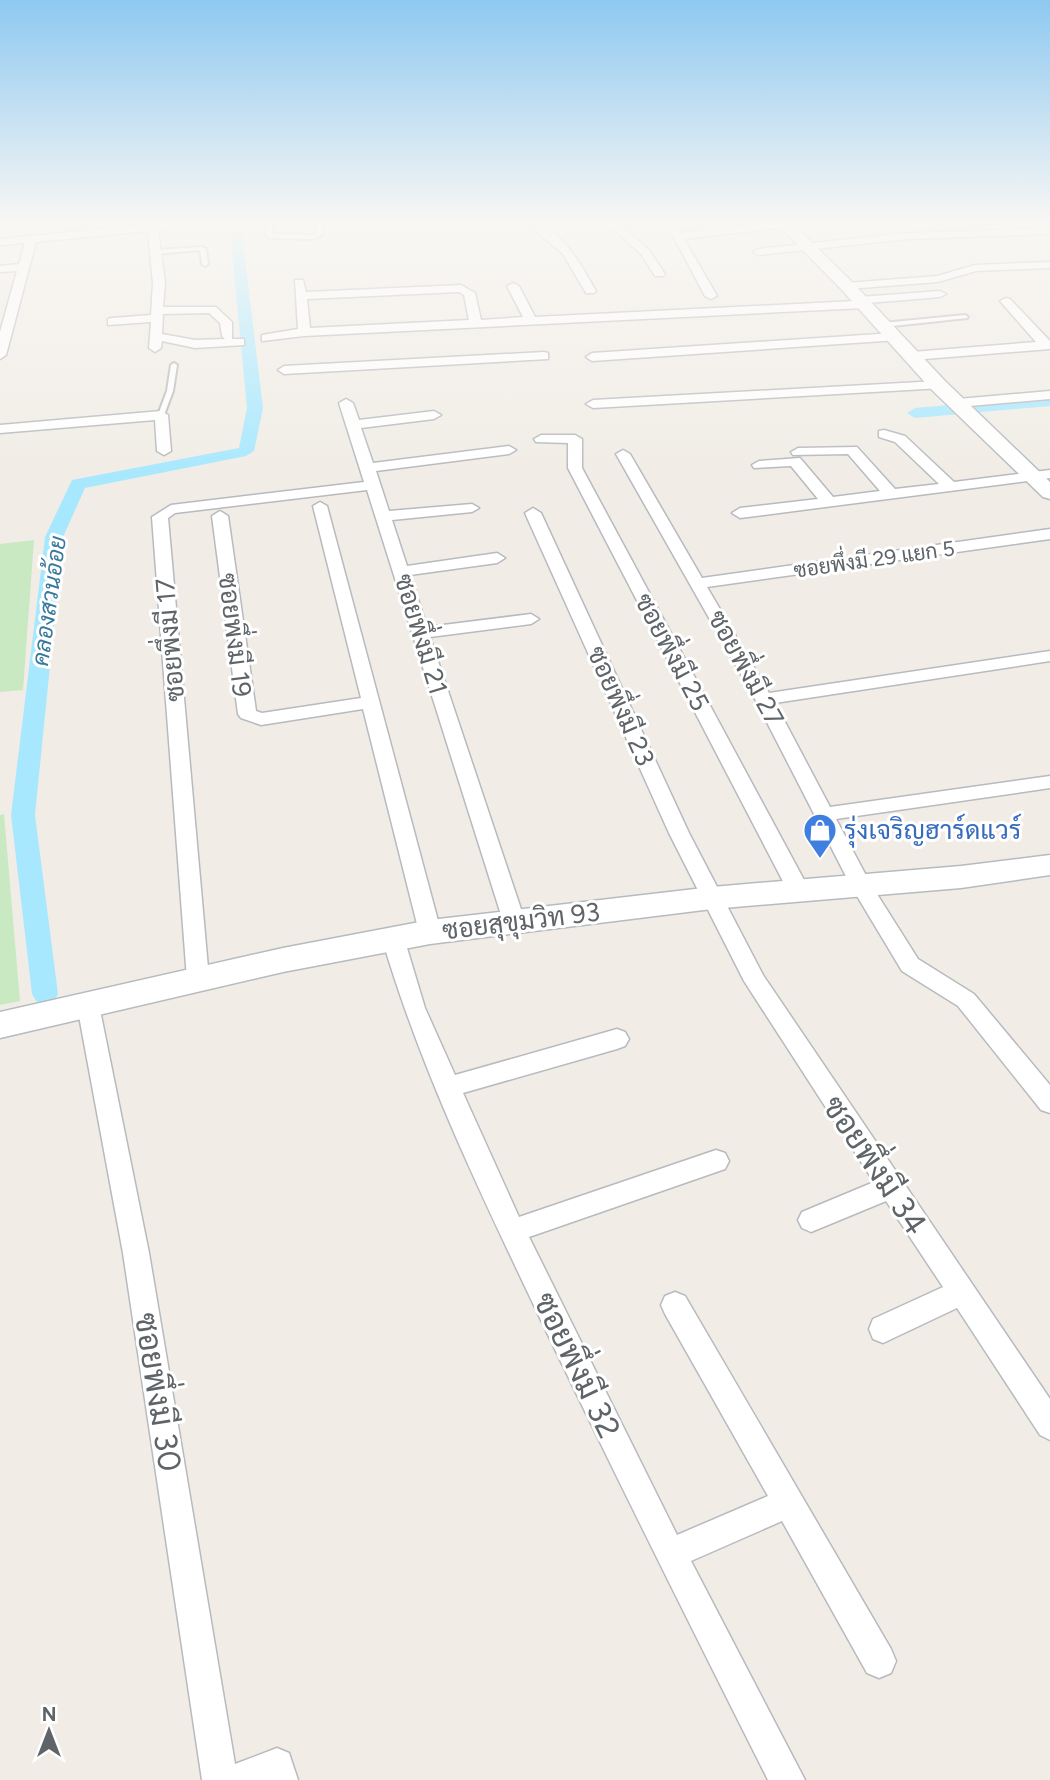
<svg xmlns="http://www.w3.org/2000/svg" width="1050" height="1780" viewBox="0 0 1050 1780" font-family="Figtree,Sarabun,sans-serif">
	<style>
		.green { fill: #c9e9c2 }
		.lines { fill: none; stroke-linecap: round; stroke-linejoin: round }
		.canal { fill: #a8e8ff; fill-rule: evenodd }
		.lane-casing { stroke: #b7babe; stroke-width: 4 }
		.street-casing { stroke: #b7babe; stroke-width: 3 }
		.secondary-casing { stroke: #b5bbbf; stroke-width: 3 }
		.lane { fill: #fff; fill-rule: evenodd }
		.street { fill: #fff; fill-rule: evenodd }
		.secondary { fill: #fff; fill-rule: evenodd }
		.labels { text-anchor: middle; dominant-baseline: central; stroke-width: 6; stroke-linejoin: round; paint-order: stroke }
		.far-street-label { font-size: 21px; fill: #5e6468; stroke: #fff }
		.far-water-label { font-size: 23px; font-style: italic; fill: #36799c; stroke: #fff }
		.street-label { font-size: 26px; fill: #5e6468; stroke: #fff }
		.shop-label { font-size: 26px; fill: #366cbe; stroke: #fff; text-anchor: start }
		.near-street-label { font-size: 32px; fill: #5e6468; stroke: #fff }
	</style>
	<rect width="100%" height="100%" fill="#f1ede6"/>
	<!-- green -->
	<g class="green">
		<polygon points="34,540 23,690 0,692 0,544"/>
		<polygon points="4,814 20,1001 0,1005 0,815"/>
	</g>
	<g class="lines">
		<!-- canal -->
		<g class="canal">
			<polygon points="0,224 21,224 0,230"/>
			<polygon points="235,224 247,224 243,242 263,408 254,451 246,456 85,488 63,537 35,815 58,994 54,1001 45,1004 36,1001 32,994 11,815 45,537 72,480 239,448 247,408 231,242"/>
			<polygon points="1050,396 1050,406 915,418 907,413 915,408"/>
		</g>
		<defs>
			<g id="lane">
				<polygon points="267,224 273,224 272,234 313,235 316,234 316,224 322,224 322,235 313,239 269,238 266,236"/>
				<polygon points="202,247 206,249 208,264 205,266 202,264 200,250 156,254 153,252 156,250"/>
				<polygon points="965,315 968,317 967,318 883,327 880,325 883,323"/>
				<polygon points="174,363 177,365 173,391 164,415 159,416 158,415 167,391 171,365"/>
			</g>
			<g id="street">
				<path d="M155,224H197L158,230L165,283L163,307H216L232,322V339H244V345L195,348L162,341L161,348L155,352L149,348L151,322L108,325V319L112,318L151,315L153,283L148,231L36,242L6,355L0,359V332L17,271L0,272V266L19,264L25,243L0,245V239ZM209,313L220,323L222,336L225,339L195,340L162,334L163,314Z"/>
				<path d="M528,224C561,224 581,266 596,291L594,293H586L563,254Z"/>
				<polygon points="607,224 619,224 649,250 665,274 663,276 655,276 641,254"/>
				<polygon points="667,224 675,224 681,233 759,224 793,224 788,227 684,239 717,296 711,299 705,296"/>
				<polygon points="1050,228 1050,234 908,239 758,255 753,252 758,249 908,233"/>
				<polygon points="1050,262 1050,268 976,271 938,282 847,289 841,286 847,283 937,276 975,265"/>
				<path d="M295,280H303L306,292L461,285L475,293L481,320L523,317L507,286L513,283L519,286L535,317L855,301L860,297L940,291L946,294L940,297L868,303L863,308L304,336L262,341V335L298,329ZM459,292L464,295L469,320L310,328L307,299Z"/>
				<polygon points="1006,298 1010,299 1050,341 1050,349 912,360 906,356 912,352 1036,342 1000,301"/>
				<polygon points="894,333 898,334 898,340 592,361 586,357 592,353"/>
				<polygon points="544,352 548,353 548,359 284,374 278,370 284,366"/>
				<polygon points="938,381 943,382 943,388 593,408 586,404 593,400"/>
				<polygon points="1050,391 1050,399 958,407 951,403 958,399"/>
				<polygon points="346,399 353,403 359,420 434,411 441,415 434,419 361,428 373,463 509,446 516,450 509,454 376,471 389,511 472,504 479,508 472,512 392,520 407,566 497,553 505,558 497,563 410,575 427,627 531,614 539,619 531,624 430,637 525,921 522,927 514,929 506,927 503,921 367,490 175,513 168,518 209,979 206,985 198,988 190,985 187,979 152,517 171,505 364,482 339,403"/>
				<polygon points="161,411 168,415 171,451 164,455 157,451 155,420 0,433 0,425"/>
				<polygon points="884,430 905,436 954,482 1050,470 1050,478 740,518 732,513 740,508 818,499 791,466 754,468 752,465 759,461 800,458 833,497 880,491 848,454 793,455 791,452 798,448 857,447 895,489 939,484 895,442 879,437 879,431"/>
				<polygon points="541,435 575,435 582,439 582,468 810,891 806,896 799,899 792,896 788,891 568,468 568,443 536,442 534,439"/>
				<polygon points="623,450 630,454 702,578 1050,529 1050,539 707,587 769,693 1050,651 1050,661 775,703 830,807 1050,776 1050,788 836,819 870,883 918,959 974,994 1050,1085 1050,1113 1041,1110 958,1006 902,971 851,886 755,699 616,454"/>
				<polygon points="320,502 327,506 441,932 438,938 430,940 422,938 419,932 363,709 261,725 241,718 238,714 212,516 220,511 228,516 256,711 262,713 361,698 313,506"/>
				<polygon points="533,508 541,513 689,833 763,975 1050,1399 1050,1440 1040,1435 957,1308 883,1343 873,1339 869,1329 873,1319 943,1287 886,1201 811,1232 802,1228 798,1220 802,1212 874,1182 744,981 669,833 525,513"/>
				<path d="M393,930L401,932L404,938L425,1008L455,1075L617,1029L625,1032L629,1039L625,1046L617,1049L463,1093L519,1217L716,1150L725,1153L729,1161L725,1169L529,1237L677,1535L768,1496L665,1314L661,1305L665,1296L675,1292L685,1296L891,1649L896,1661L891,1673L879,1678L867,1673L782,1521L691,1561L805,1780H768C690,1625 613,1471 538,1314C480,1192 420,1068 382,938L385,932Z"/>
				<polygon points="88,996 96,999 99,1005 149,1253 235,1764 277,1748 289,1753 298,1780 202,1780 123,1253 77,1005 80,999"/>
			</g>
			<g id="secondary">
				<polygon points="777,224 793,224 853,283 945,381 1050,482 1050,499 1043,497 931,389 841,289"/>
				<polygon points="1050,855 1050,875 961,888 712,909 430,944 283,972 0,1038 0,1012 283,948 430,920 712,887 961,866"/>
			</g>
		</defs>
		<!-- lane casing -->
		<use href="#lane" class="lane-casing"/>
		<!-- street casing -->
		<use href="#street" class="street-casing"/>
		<!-- secondary casing -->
		<use href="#secondary" class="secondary-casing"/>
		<!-- lane -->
		<use href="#lane" class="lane"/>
		<!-- street -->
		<use href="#street" class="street"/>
		<!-- secondary -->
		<use href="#secondary" class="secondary"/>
	</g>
	<!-- sky -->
	<linearGradient id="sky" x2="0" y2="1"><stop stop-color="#8ec9f1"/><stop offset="0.47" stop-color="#f9f7f4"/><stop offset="1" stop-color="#f9f7f4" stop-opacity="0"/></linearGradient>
	<rect width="1050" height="473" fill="url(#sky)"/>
	<!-- icons -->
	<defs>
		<symbol id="shop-pin" viewBox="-11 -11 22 30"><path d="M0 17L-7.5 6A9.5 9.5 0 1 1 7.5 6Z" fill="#3f7fe0" stroke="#fff"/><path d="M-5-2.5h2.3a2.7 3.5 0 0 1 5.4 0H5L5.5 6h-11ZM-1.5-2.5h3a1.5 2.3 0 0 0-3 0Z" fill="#fff"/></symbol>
	</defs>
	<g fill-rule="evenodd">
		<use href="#shop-pin" x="801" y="811" width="38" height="52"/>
	</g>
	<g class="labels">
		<!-- far-street labels -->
		<g class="far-street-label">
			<text transform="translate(874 559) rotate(-8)">ซอยพึ่งมี 29 แยก 5</text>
		</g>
		<!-- far-water labels -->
		<g class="far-water-label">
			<text transform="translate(49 601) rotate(-82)">คลองสวนอ้อย</text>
		</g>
		<!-- street labels -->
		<g class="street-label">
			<text transform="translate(421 634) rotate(73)">ซอยพึ่งมี 21</text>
			<text transform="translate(235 635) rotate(83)">ซอยพึ่งมี 19</text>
			<text transform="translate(170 640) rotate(-95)">ซอยพึ่งมี 17</text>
			<text transform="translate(672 652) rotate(62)">ซอยพึ่งมี 25</text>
			<text transform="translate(746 668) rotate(61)">ซอยพึ่งมี 27</text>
			<text transform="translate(621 706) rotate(66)">ซอยพึ่งมี 23</text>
			<text transform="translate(521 921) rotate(-7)">ซอยสุขุมวิท 93</text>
		</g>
		<!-- shop labels -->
		<g class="shop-label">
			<text x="844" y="830">รุ่งเจริญฮาร์ดแวร์</text>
		</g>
		<!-- near-street labels -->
		<g class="near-street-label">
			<text transform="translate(875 1165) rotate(56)">ซอยพึ่งมี 34</text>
			<text transform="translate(577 1365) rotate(64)">ซอยพึ่งมี 32</text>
			<text transform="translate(158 1392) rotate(81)">ซอยพึ่งมี 30</text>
		</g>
	</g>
	<!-- north arrow -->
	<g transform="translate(49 1731)" stroke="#ffffff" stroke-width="5" paint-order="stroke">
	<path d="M0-5L12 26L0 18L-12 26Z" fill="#5e6468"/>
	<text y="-10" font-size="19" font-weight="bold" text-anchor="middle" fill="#5e6468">N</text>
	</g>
</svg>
